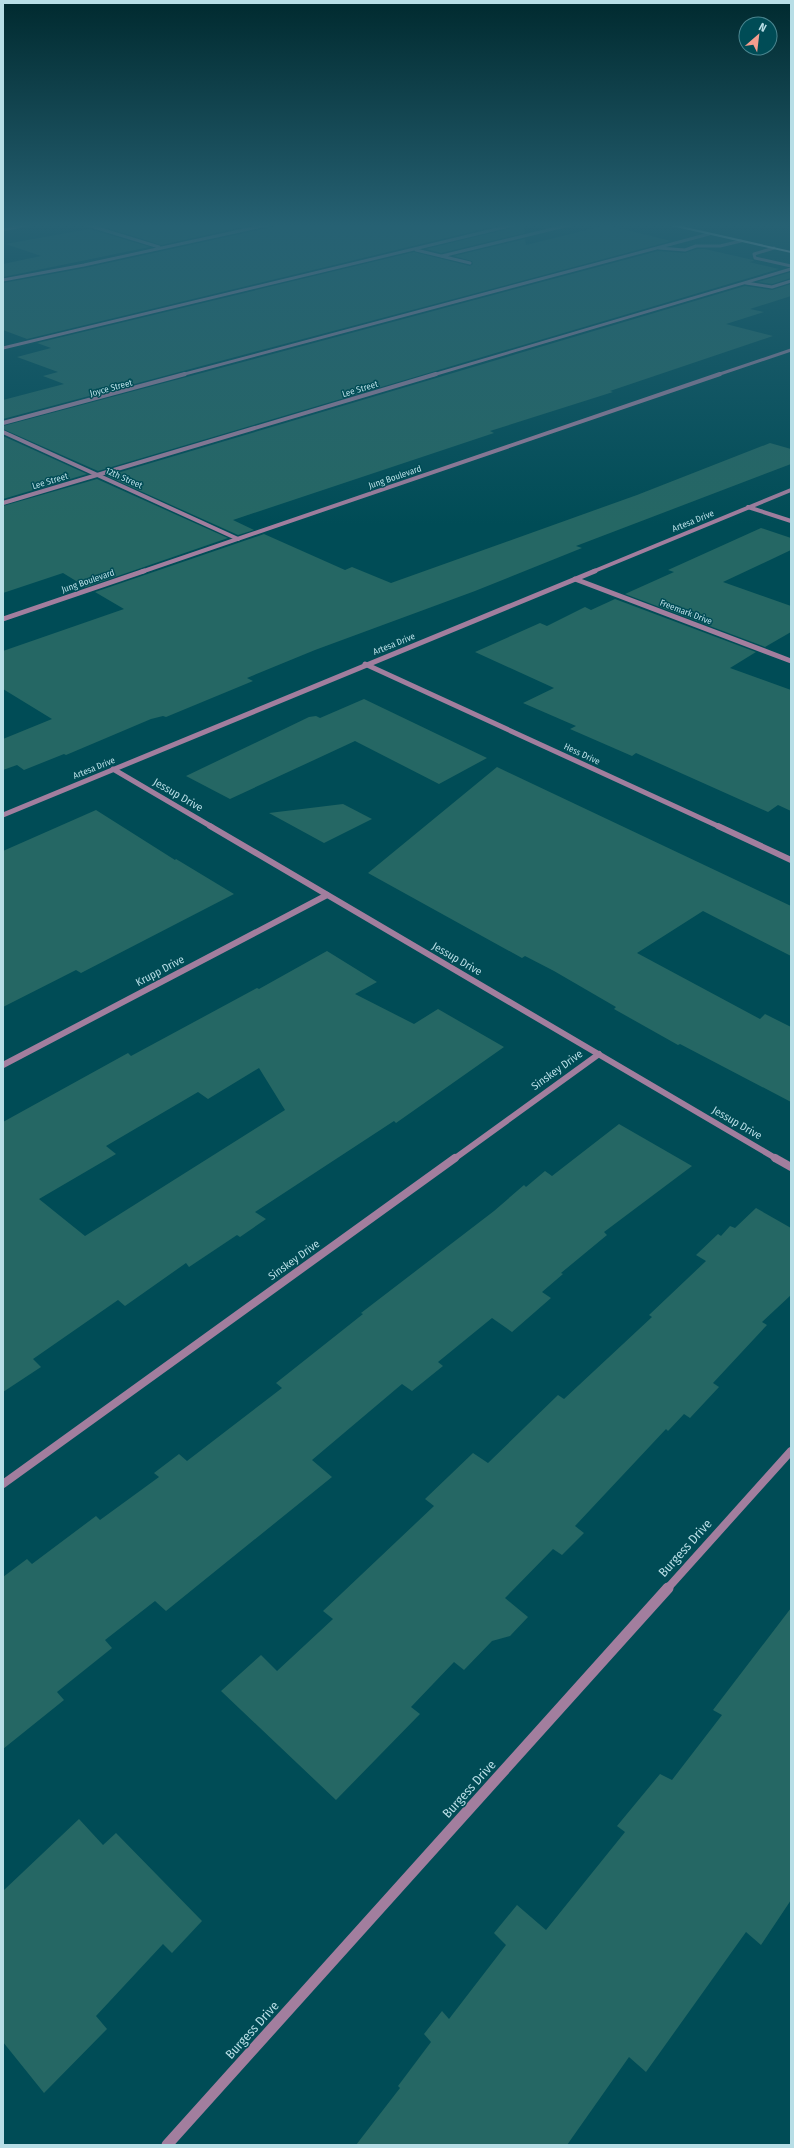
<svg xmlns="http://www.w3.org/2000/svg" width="794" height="2148" viewBox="0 0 794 2148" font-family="'Fira Sans Condensed',sans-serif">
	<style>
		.building { fill: #256764; fill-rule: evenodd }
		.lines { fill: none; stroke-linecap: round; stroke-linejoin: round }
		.minor-far5 { stroke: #a27e9e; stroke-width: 3 }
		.minor-far4 { stroke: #a27e9e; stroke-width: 4 }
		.minor-far3 { stroke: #a27e9e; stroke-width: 5 }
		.minor-far2 { stroke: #a27e9e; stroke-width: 6 }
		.minor-far1 { stroke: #a27e9e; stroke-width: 8 }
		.minor { stroke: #a27e9e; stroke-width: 11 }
		.highway { fill: #fae8f8; fill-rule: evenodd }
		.labels { text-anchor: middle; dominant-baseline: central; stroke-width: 3; stroke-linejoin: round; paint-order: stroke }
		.far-street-label { font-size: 9px; fill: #b8dee6; stroke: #004c56 }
		.street-label { font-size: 11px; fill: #b8dee6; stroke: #004c56 }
		.near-street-label { font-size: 13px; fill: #b8dee6; stroke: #004c56 }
	</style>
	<rect width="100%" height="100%" fill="#004c56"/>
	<!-- building -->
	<g class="building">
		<polygon points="117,223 260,223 161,245 102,226"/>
		<polygon points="279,223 508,223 27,339 3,330 3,283 85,268 277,226"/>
		<polygon points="524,225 525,233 441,253 426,249"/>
		<polygon points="607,225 671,241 3,419 3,400 64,384 43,376 58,372 17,357 51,348 37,343 414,252 470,266 473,264 472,261 454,256 525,239 526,245"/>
		<polygon points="89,229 150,247 3,277 3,264 41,256 6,244"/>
		<polygon points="697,249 705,249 753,260 754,261 749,262 779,269 98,471 3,429 3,426 658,251 685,253"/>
		<polygon points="791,272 791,278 772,284 758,282"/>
		<polygon points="791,284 791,296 750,309 764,312 726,324 773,336 610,391 613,392 490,431 494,433 233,520 254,530 238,535 107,476 745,286 772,290"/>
		<polygon points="3,436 87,474 3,499"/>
		<polygon points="770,443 791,449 791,464 576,546 582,548 475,591 315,650 247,678 253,681 166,717 163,716 151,719 66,755 64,754 24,770 17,765 3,770 3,739 52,719 3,689 3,651 124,609 95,592 264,534 345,570 352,567 391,583 637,495"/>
		<polygon points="97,479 228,538 86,587 63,573 3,593 3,506"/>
		<polygon points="761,528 791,538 791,550 723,582 791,606 791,632 765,647 625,594 674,572 668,570"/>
		<polygon points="615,599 756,652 730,668 791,690 791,811 778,805 768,812 636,753 632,756 570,729 576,726 523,703 554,688 475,652 540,623 547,626 585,607 591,610"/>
		<polygon points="364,699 487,758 439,784 355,741 230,799 186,776 309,717 316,716 320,718"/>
		<polygon points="497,767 791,906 791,956 703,911 637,953 760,1019 765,1014 791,1027 791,1102 680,1044 678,1045 614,1009 616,1007 554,971 525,956 522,958 368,873"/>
		<polygon points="343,804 372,819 324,843 269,813"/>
		<polygon points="96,810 175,860 176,859 234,894 81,973 76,970 3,1007 3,851"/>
		<path d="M327,951L377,982L355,994L414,1024L438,1009L504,1047L396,1123L394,1121L255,1212L266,1219L240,1237L237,1235L189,1267L186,1263L125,1306L118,1300L33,1359L41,1367L3,1392V1122L128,1053L131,1056L257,988L259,989ZM259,1068L285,1110L85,1236L39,1199L116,1154L106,1146L198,1092L208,1099Z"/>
		<polygon points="619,1124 692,1166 604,1232 607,1235 561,1273 563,1274 542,1292 551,1298 512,1332 492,1318 438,1362 443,1366 412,1391 402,1384 312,1460 332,1477 166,1611 155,1601 105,1640 112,1648 57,1692 64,1700 3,1749 3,1577 27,1559 32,1564 96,1516 100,1520 159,1477 154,1473 179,1454 187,1461 282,1388 276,1383 363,1314 361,1313 494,1211 524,1185 526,1187 545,1171 552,1176"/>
		<polygon points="756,1208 791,1228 791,1295 762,1322 767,1325 713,1383 719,1387 690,1418 684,1414 668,1431 666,1429 575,1526 584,1533 562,1555 553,1549 505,1598 528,1617 510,1636 492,1641 464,1670 454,1662 411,1707 420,1714 336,1800 221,1691 261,1655 277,1671 333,1619 323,1611 434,1506 425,1499 473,1453 488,1463 558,1395 564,1399 652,1317 649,1315 706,1261 696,1255 718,1234 721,1236 730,1226 735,1228"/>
		<polygon points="791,1608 791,1900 761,1945 746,1932 646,2072 629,2057 567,2145 356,2145 400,2088 398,2086 431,2042 424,2034 442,2011 449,2019 506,1945 494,1933 517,1905 546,1930 625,1832 617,1826 660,1774 672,1780 722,1715 713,1710"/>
		<polygon points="79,1819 103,1845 116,1833 202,1921 172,1953 163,1944 96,2016 107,2029 44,2093 3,2042 3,1891"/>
	</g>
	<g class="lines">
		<!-- minor-far5 -->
		<g class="minor-far5">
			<polyline points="81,223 159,247"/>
			<polyline points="3,230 36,223"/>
			<polyline points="659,248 685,250 696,246 720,246 741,241"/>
			<polyline points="774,248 754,254 755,258 791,266"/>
			<polyline points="416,250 470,263"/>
			<polyline points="442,256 577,223"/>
			<polyline points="3,280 84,265 276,223"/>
			<polyline points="746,283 772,287 791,281"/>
			<polyline points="3,348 522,223"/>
			<polyline points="181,375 709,234"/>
			<polyline points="433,375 791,269"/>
			<polyline points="717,375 791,350"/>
		</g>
		<!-- minor-far4 -->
		<g class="minor-far4">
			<polyline points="3,423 185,374"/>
			<polyline points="3,432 238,539"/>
			<polyline points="3,503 436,374"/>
			<polyline points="748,507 791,521"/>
			<polyline points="141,572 720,374"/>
			<polyline points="592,572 791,490"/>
		</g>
		<!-- minor-far3 -->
		<g class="minor-far3">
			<polyline points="575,579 791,661"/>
			<polyline points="3,619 144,571"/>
			<polyline points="365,664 720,827"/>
			<polyline points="113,769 212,827"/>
			<polyline points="3,815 595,571"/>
		</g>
		<!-- minor-far2 -->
		<g class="minor-far2">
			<polyline points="210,826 777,1159"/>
			<polyline points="718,826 791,860"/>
			<polyline points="3,1065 327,895"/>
			<polyline points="454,1159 599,1054"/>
		</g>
		<!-- minor-far1 -->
		<g class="minor-far1">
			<polyline points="775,1158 791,1167"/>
			<polyline points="3,1484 455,1158"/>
			<polyline points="667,1589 791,1451"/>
		</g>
		<!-- minor -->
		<polyline class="minor" points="167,2145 668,1588"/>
		<!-- highway -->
		<polygon class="highway" points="668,223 791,251 791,253 658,223"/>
	</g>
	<!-- sky -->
	<linearGradient id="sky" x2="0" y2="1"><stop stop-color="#002a2f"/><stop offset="0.43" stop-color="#266173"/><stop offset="1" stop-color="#266173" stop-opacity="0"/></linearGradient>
	<rect width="794" height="524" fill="url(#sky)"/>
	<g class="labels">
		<!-- far-street labels -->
		<g class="far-street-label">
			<text transform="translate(111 388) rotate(-15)">Joyce Street</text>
			<text transform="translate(360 389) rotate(-17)">Lee Street</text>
			<text transform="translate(395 477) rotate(-19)">Jung Boulevard</text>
			<text transform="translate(124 478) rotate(24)">12th Street</text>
			<text transform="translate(50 481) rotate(-17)">Lee Street</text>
			<text transform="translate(693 521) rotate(-22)">Artesa Drive</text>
			<text transform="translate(88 581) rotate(-19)">Jung Boulevard</text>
			<text transform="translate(686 612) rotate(21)">Freemark Drive</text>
			<text transform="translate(394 644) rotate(-22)">Artesa Drive</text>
			<text transform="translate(582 754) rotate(25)">Hess Drive</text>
			<text transform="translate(94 768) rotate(-22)">Artesa Drive</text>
		</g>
		<!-- street labels -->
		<g class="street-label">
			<text transform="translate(178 795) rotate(30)">Jessup Drive</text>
			<text transform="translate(457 959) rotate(30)">Jessup Drive</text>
			<text transform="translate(160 971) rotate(-28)">Krupp Drive</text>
			<text transform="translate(557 1070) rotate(-36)">Sinskey Drive</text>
			<text transform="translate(737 1123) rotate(30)">Jessup Drive</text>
			<text transform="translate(294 1260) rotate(-36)">Sinskey Drive</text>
		</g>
		<!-- near-street labels -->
		<g class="near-street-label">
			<text transform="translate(685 1548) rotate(-48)">Burgess Drive</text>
			<text transform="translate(469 1789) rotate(-48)">Burgess Drive</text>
			<text transform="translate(252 2030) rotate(-48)">Burgess Drive</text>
		</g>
	</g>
	<!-- border -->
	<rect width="794" height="2148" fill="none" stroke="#b8dee6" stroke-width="8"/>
	<!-- north arrow -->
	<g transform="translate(758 36) rotate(28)"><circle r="19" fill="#004c56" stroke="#4a8690"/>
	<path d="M0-3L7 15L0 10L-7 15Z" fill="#f59d8e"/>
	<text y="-6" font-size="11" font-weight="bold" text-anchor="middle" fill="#b8dee6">N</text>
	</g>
</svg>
